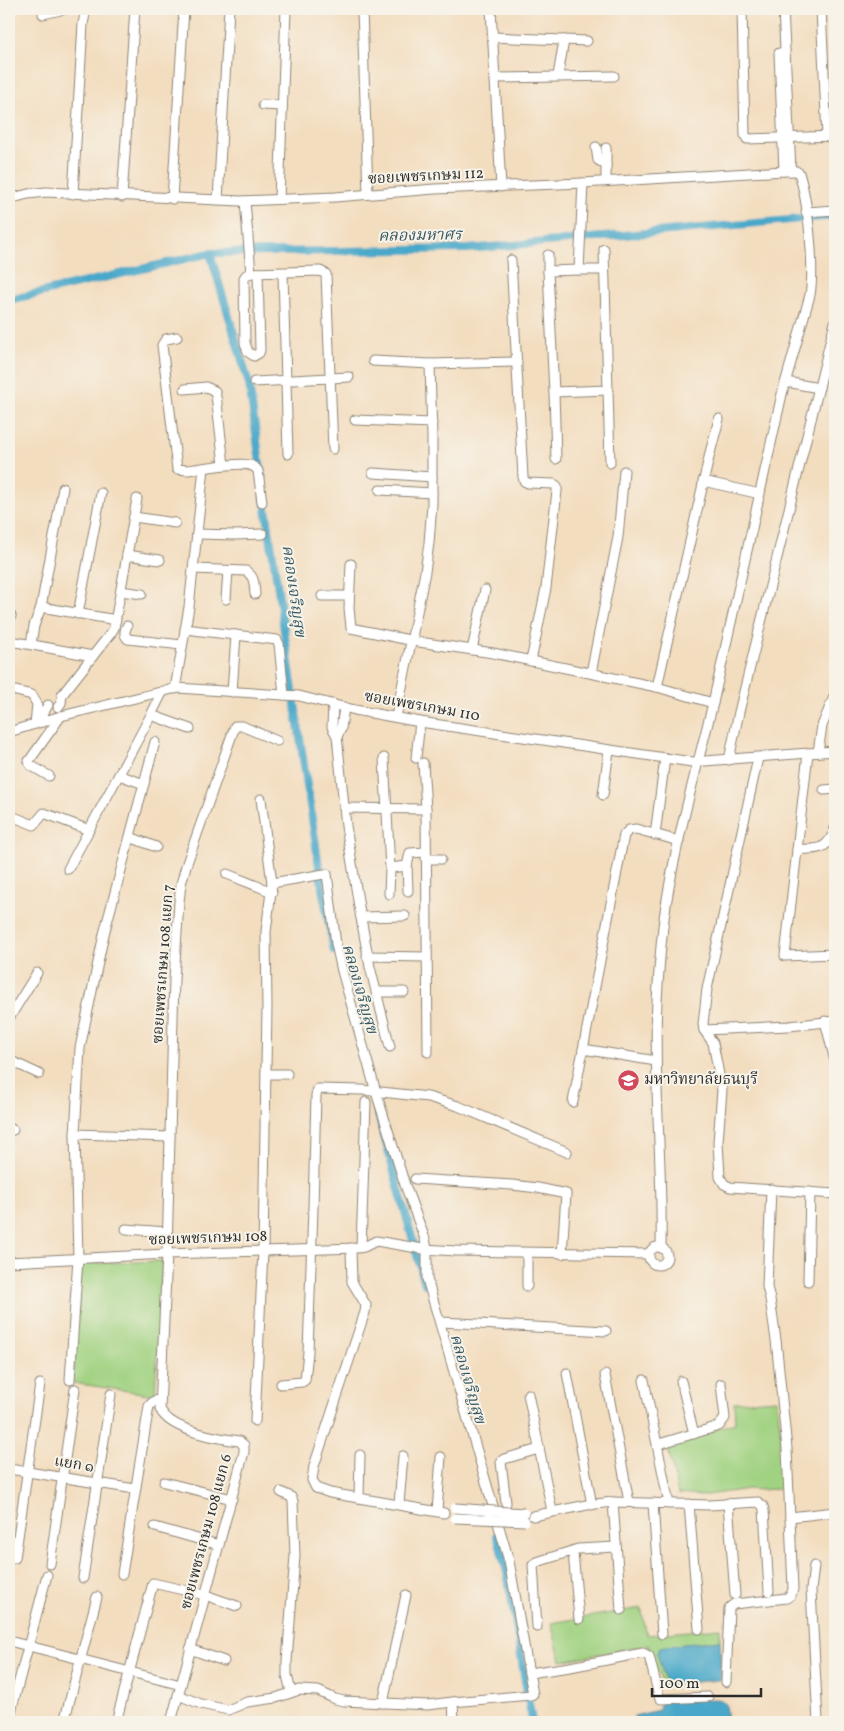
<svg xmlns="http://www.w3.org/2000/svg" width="844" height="1731" viewBox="0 0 844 1731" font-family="Vollkorn,'Noto Serif Thai',serif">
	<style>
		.green { fill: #a0d281; stroke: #667e56 }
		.water { fill: #4aa8c9; stroke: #3a6a7a }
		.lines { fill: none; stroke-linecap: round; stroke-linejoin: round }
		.canal { stroke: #4aa8c9; stroke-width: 8 }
		.minor-casing { stroke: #8f8475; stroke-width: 11 }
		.minor { stroke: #fff; stroke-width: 9 }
		.minor-bridge-casing { stroke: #8f8475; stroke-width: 11; stroke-linecap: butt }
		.minor-bridge { stroke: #fff; stroke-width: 9 }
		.labels { text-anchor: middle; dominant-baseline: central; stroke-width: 4; stroke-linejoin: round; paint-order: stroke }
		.street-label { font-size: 15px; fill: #2b2b2b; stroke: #f7f3e8 }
		.poi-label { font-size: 15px; fill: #2b2b2b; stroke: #f7f3e8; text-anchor: start }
		.water-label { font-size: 16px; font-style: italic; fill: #365762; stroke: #f7f3e8 }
	</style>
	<rect width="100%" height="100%" fill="#f7f3e8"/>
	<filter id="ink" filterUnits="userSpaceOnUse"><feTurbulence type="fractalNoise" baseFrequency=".02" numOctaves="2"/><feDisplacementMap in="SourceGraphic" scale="10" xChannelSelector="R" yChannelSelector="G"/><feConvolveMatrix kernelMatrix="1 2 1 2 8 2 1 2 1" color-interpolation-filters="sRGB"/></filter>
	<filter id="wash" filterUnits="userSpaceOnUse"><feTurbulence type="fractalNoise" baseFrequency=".0096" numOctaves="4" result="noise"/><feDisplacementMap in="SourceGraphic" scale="20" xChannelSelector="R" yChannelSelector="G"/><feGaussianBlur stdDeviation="1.12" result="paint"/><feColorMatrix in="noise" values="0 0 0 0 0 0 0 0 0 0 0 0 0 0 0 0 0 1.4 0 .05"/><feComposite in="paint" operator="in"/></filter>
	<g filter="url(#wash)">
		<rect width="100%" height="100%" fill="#f3ddbf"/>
		<!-- green -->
		<g class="green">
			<polygon points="162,1261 155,1395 73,1383 81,1264"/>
			<polygon points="777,1399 786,1488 762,1490 748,1489 701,1496 678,1494 667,1444 735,1423 734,1402"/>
			<polygon points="641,1608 647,1635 720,1628 720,1640 660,1647 657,1653 666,1684 663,1685 648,1645 561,1661 551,1623"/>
		</g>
		<!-- water -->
		<g class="water">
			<polygon points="720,1640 721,1680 666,1684 657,1653 660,1647"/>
			<polygon points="717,1699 726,1704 728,1722 635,1722 634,1716 659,1710 660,1701"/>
		</g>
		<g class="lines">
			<!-- canal -->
			<g class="canal">
				<polyline points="210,253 249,384 262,477"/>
				<polyline points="9,300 210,253 468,249 835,216"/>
				<polyline points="264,495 323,893 334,951"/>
				<polyline points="376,1107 425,1284"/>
				<polyline points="497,1535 507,1572 532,1722"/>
			</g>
		</g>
	</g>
	<g filter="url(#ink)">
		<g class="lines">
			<defs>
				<g id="minor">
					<polyline points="362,9 368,194"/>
					<polyline points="491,9 501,187"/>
					<polyline points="742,9 745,135 747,139 835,136"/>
					<polyline points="783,9 791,171"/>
					<polyline points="821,9 827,137"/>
					<polyline points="43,14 65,9"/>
					<polyline points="492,37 587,41"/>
					<polyline points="779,53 784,171"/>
					<polyline points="558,76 564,40"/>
					<polyline points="495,78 614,76"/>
					<polyline points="263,105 282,106"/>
					<polyline points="596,147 598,160 606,165"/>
					<polyline points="606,148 606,181"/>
					<polyline points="583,183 579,270 548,271 554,392 608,390 604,249"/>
					<polyline points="73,194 83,24 86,9"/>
					<polyline points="122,197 135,9"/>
					<path d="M9,199L28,194L46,192L241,201L335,197L435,189L583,183L784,171H796L799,173C808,202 815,265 810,295L782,394L713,703"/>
					<polyline points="172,199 184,9"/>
					<polyline points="279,199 286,9"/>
					<polyline points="218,200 229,9"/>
					<polyline points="245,201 251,273 246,275 244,278 245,343 248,352 254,356 259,353 260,350 258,273"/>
					<polyline points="806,212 835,210"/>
					<polyline points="548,255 548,271"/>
					<polyline points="511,260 523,477 524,481 528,483 554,484 557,486 557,491 546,588 531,661"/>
					<polyline points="579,270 604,270"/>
					<polyline points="251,273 320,271 326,274 333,449"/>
					<polyline points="283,273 288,454"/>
					<polyline points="177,337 166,339 162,345 177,469 188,470 224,465 217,403 215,391 206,387 185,389"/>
					<polyline points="373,361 430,364 517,362"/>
					<polyline points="254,382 349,377"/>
					<polyline points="786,382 819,388"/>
					<polyline points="608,390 610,463"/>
					<polyline points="554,392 556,459"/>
					<polyline points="355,420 432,423"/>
					<path d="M224,465C234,465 253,461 258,471L262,502"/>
					<polyline points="373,473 432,477"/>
					<polyline points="703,481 760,494"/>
					<polyline points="380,490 432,493"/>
					<polyline points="134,517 175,523"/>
					<polyline points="197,534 235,535 263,534"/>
					<polyline points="127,555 160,560"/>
					<path d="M351,564L349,608L351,628L419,642L493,653L657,687L713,703C697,768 678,833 667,899C661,932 659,967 657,1001C653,1083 663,1165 661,1248"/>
					<path d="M193,569L246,571C255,577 254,584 255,594"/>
					<polyline points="121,591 142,594"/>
					<polyline points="322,596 349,596"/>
					<polyline points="226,599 228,571"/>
					<polyline points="41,607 116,620"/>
					<polyline points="78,614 101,493"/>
					<polyline points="9,622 11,616"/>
					<path d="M127,626C124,632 124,635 128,639L182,645"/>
					<polyline points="185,629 277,640 279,644 284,695"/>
					<polyline points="16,642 93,656"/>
					<polyline points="31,644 34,626 41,607 63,488"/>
					<polyline points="472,650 485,590"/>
					<polyline points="591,673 618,537 624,471"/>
					<polyline points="657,687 710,453 719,419"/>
					<polyline points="175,689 189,607 204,468"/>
					<polyline points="16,691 32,695 37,704 35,724"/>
					<polyline points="232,692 236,635"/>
					<polyline points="333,704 332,727 337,736 341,729 344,707"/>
					<polyline points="58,707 61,703 62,695 111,633 114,628 137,499"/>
					<polyline points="151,715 190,729"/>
					<polyline points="396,717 425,572 429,543 432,504 432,437 430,364"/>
					<polyline points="42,722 44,712 48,705"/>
					<polyline points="9,732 61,716 177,688 299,696 355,710 420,722 692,762 835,751"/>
					<polyline points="337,736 346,826 360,913 370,967 390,1047"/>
					<polyline points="818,752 822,726 835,694"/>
					<polyline points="808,753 785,956 835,954"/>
					<polyline points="384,758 390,868 407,866 410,853 426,852"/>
					<polyline points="416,758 420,722"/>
					<polyline points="758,758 707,989 703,1024 704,1030 713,1043 722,1090 718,1142 720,1177 724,1184 730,1187 835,1194"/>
					<polyline points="729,760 739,712 835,322"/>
					<polyline points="423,763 426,809 428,1052"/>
					<polyline points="119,775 144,784"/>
					<polyline points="49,776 30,765 29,761 61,716"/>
					<polyline points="824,790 835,789"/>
					<polyline points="603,795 609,750"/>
					<polyline points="344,808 426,809"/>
					<polyline points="9,815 34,825 44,813 89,830"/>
					<polyline points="655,835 665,758"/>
					<polyline points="130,837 156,847"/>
					<path d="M797,849C817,850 829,850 835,828"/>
					<polyline points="426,859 441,859"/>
					<polyline points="407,866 408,891"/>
					<polyline points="68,869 151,715 163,691"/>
					<polyline points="227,874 272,892"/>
					<polyline points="327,874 336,944 342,971 376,1092 405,1185 425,1239 427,1249 427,1279 509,1561 529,1673"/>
					<polyline points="272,883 324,874"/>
					<polyline points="389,894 390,868"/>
					<polyline points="361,917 405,916"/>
					<polyline points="367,956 427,957"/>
					<polyline points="376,992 404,992"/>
					<polyline points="9,1018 37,973"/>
					<polyline points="825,1021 835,1061"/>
					<polyline points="704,1030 789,1026 835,1021"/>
					<polyline points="583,1049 656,1061"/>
					<polyline points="9,1060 39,1074"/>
					<polyline points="266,1074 287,1074"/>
					<polyline points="573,1102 624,835 629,830 636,829 679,841"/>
					<polyline points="9,1128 13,1130"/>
					<polyline points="75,1134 170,1137"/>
					<polyline points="415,1179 512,1185 538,1188 566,1194 562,1254"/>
					<polyline points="126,1229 167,1232"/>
					<polyline points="361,1247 366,1102"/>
					<circle cx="658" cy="1256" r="9"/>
					<polyline points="351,1248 352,1282 366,1305 365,1312 314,1466 312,1480 316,1488 330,1493 444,1513"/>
					<polyline points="9,1262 167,1254 357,1248 364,1247 376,1241 423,1249 457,1251 649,1254"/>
					<polyline points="808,1281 810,1192"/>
					<polyline points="527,1286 527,1253"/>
					<polyline points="441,1322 606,1331"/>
					<polyline points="567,1373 592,1505"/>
					<polyline points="605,1375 629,1502"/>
					<polyline points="70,1380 78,1258 75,1134 80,1048 104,934 155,742"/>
					<polyline points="644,1380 669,1504"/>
					<polyline points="681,1381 694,1434"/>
					<polyline points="281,1384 302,1382 305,1380 308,1352 313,1208 316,1095 318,1089 362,1090 428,1097 458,1106 567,1152"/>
					<polyline points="528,1394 552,1511"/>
					<polyline points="255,1421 263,1251 267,1007 266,932 272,883 261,799"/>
					<polyline points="659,1444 719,1426 725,1418 721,1384"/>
					<polyline points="9,1469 135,1489"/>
					<polyline points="164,1482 232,1499"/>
					<polyline points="281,1492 291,1497 293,1501 295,1556 287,1661 287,1675 291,1692"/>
					<polyline points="359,1498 360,1455"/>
					<polyline points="613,1502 621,1610"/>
					<polyline points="506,1503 501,1462 504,1459 539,1449"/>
					<polyline points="653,1503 662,1634"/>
					<polyline points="728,1503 735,1595"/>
					<polyline points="399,1504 403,1456"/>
					<polyline points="689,1504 699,1629"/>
					<polyline points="437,1511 441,1457"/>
					<polyline points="533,1516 587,1505 613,1502 709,1505 758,1502 763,1506 764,1510 769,1591"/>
					<polyline points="790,1517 835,1512"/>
					<polyline points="155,1527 219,1545"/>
					<polyline points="573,1552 579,1619"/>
					<polyline points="15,1558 40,1384"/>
					<polyline points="50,1564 75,1389"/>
					<polyline points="814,1566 811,1590 818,1722"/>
					<polyline points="122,1574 149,1406 154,1401 160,1400"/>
					<polyline points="83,1578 111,1394"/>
					<polyline points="537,1627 533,1565 537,1562 578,1549 616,1547"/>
					<polyline points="9,1641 181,1685"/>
					<polyline points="190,1649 224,1661"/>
					<polyline points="726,1682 729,1608 734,1604 787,1598 791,1595 793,1589 787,1449 776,1340 770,1299 767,1287 771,1189"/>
					<polyline points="178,1695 201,1704 228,1710 247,1702 276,1698 299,1690 318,1691 335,1699 344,1701 427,1705 453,1702 454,1722"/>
					<polyline points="453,1702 531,1695 533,1694 529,1673 570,1667 643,1653 649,1656 659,1696 661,1699 708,1697"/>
					<polyline points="383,1703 406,1595"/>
					<polyline points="9,1719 47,1575"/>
					<polyline points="64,1722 97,1597"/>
					<polyline points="116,1722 153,1583 205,1595 237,1606"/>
					<path d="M171,1722L244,1452V1445L239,1441C217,1438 170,1431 160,1409L167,1254L174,979L179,902L181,884L186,866L235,726H242L277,741"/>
				</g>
			</defs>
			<!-- minor casing -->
			<use href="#minor" class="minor-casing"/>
			<!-- minor -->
			<use href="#minor" class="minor"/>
			<defs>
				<g id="minor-bridge">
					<polyline points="455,1508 524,1513"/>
					<polyline points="455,1518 525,1521"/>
				</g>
			</defs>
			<!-- minor-bridge casing -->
			<use href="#minor-bridge" class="minor-bridge-casing"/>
			<!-- minor-bridge -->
			<use href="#minor-bridge" class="minor-bridge"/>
		</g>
	</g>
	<!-- icons -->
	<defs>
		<symbol id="university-disc" viewBox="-11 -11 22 22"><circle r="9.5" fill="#d1495b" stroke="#f7f3e8"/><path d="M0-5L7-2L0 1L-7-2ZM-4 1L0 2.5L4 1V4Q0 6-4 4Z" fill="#fff"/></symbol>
	</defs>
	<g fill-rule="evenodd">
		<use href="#university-disc" x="616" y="1068" width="25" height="25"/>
	</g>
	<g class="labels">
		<!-- street labels -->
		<g class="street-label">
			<text transform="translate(426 177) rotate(-3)">ซอยเพชรเกษม 112</text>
			<text transform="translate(422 707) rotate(10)">ซอยเพชรเกษม 110</text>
			<text transform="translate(164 964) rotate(-86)">ซอยเพชรเกษม 108 แยก 7</text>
			<text transform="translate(208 1239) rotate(-2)">ซอยเพชรเกษม 108</text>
			<text transform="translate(74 1465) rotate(9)">แยก ๑</text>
			<text transform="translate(207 1532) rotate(-75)">ซอยเพชรเกษม 108 แยก 6</text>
		</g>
		<!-- poi labels -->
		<g class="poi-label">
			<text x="644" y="1080">มหาวิทยาลัยธนบุรี</text>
		</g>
		<!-- water labels -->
		<g class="water-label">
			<text transform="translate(420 236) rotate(-1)">คลองมหาศร</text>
			<text transform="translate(293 591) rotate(82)">คลองเจริญสุข</text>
			<text transform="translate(359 989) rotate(74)">คลองเจริญสุข</text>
			<text transform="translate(467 1379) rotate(74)">คลองเจริญสุข</text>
		</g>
	</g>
	<!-- margin -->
	<rect width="844" height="1731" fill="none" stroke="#f7f3e8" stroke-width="30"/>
	<!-- scale -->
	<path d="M652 1688v8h109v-8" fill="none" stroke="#2b2b2b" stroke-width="2.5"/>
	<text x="659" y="1688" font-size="15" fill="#2b2b2b" stroke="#f7f3e8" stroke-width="4" paint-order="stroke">100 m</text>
</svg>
